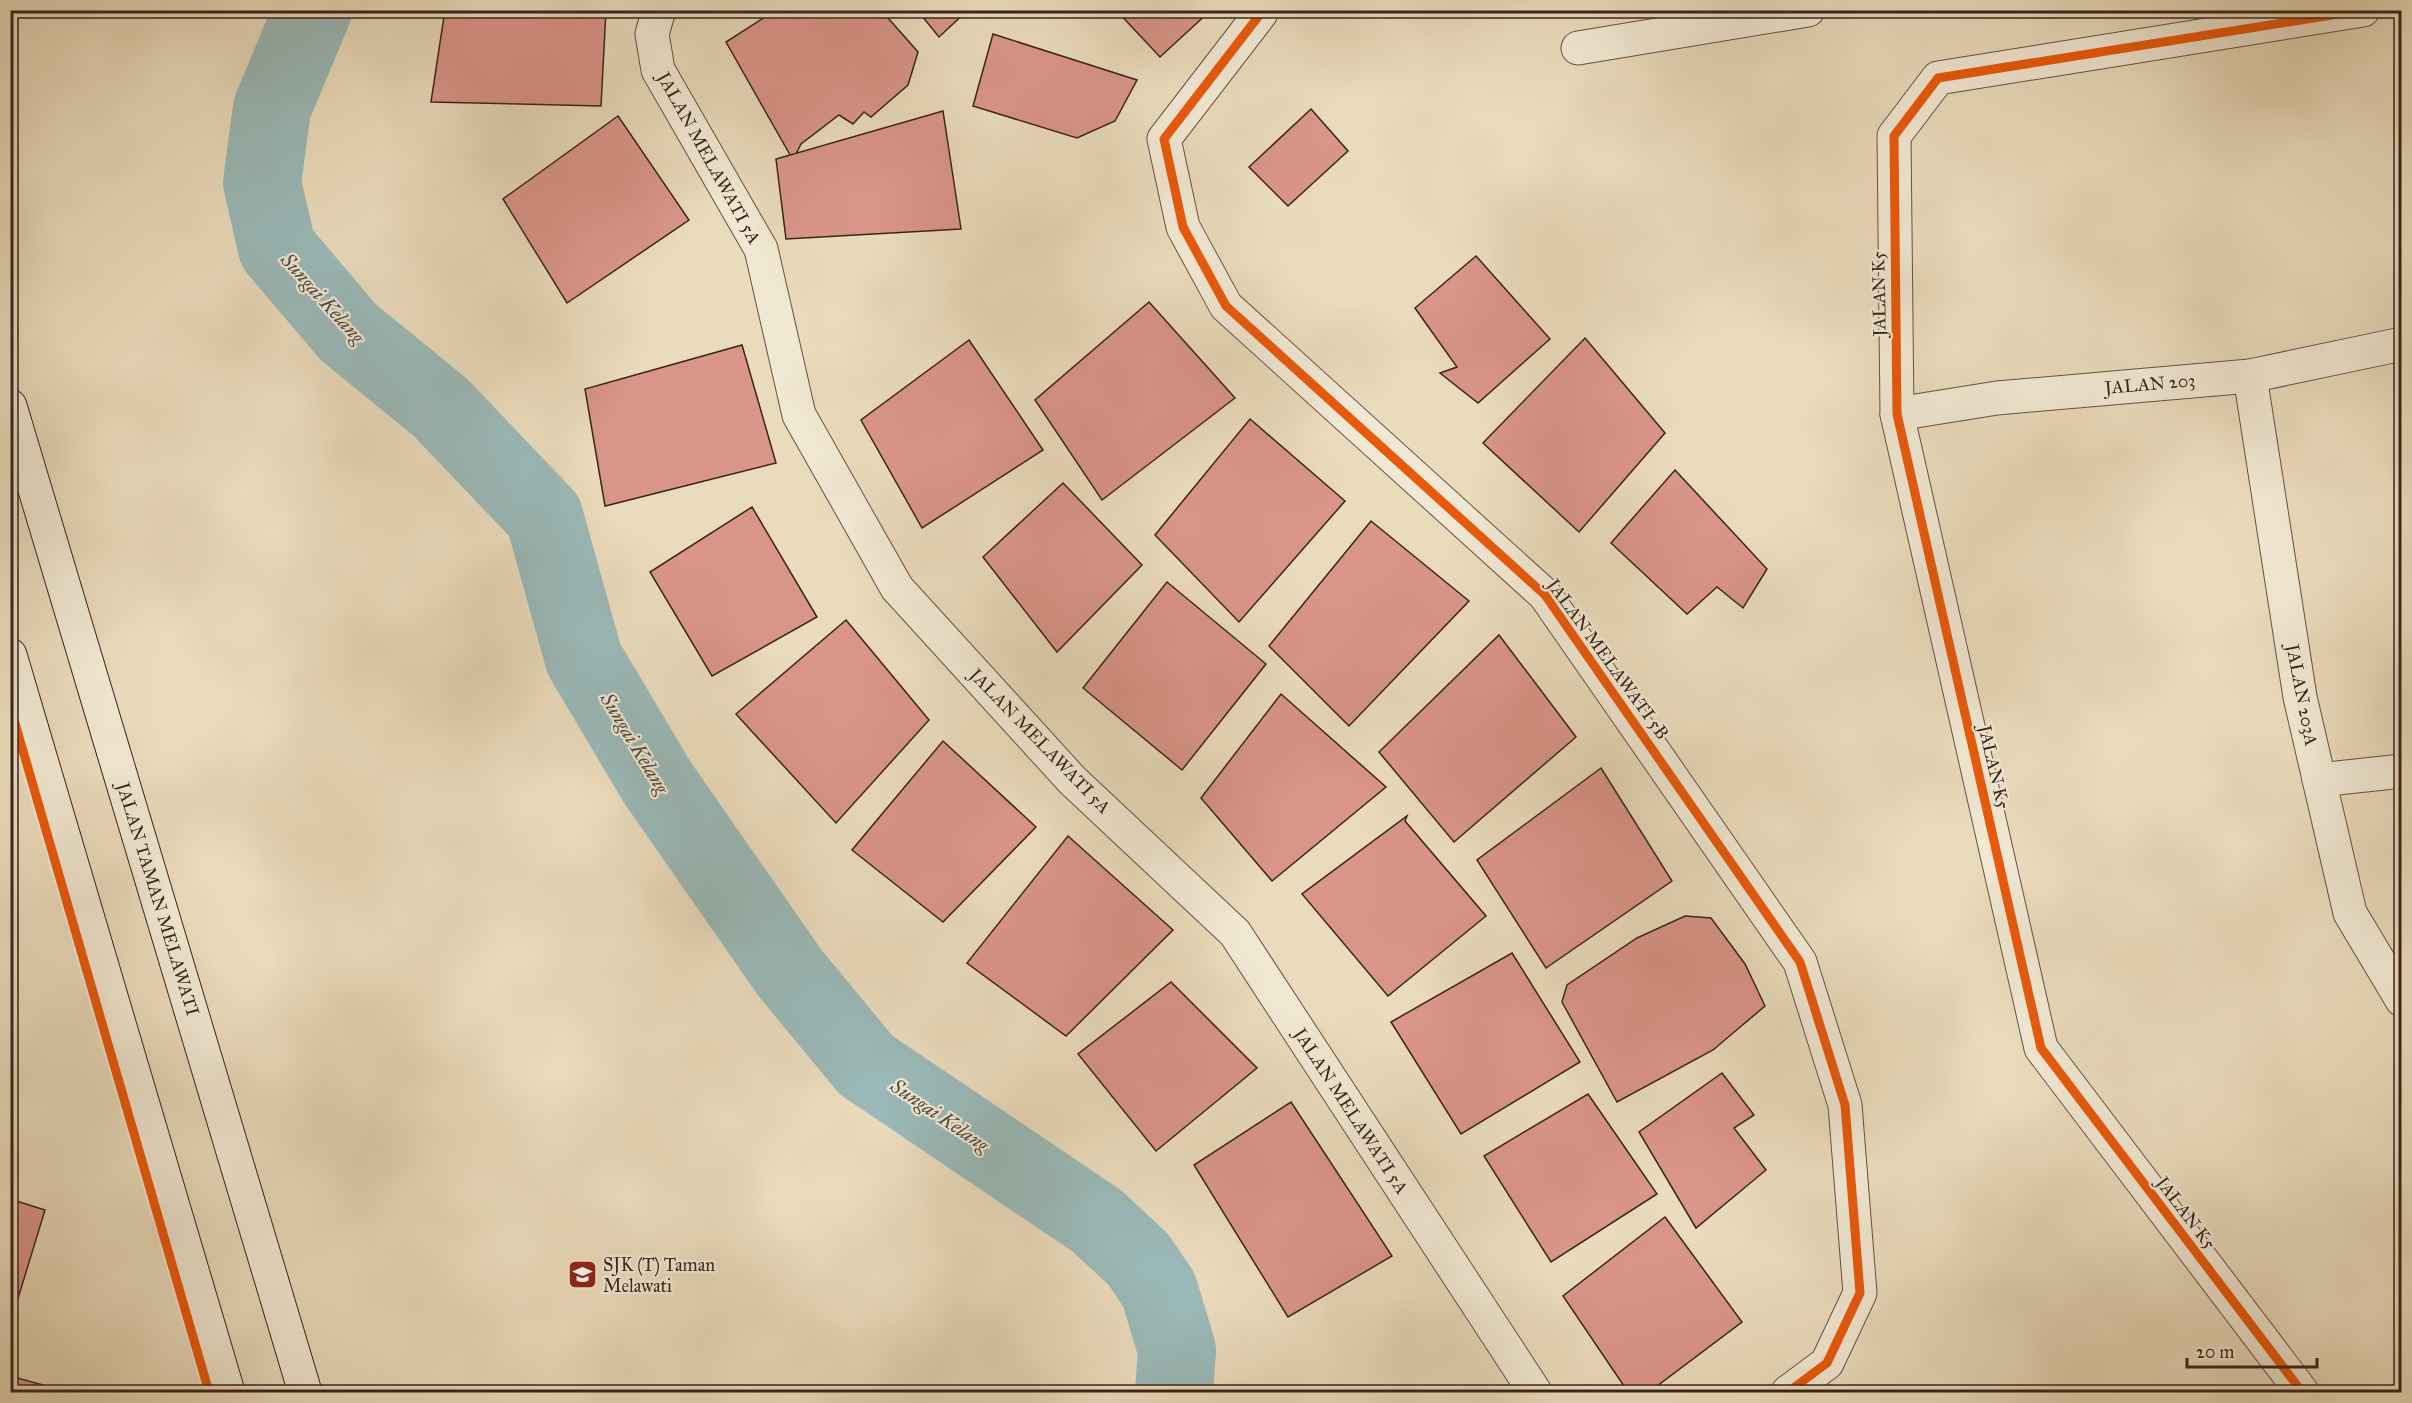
<svg xmlns="http://www.w3.org/2000/svg" width="2412" height="1403" viewBox="0 0 2412 1403" font-family="'IM FELL Great Primer',serif">
	<style>
		.lines { fill: none; stroke-linecap: round; stroke-linejoin: round }
		.river { stroke: #9ab9b8; stroke-width: 78 }
		.building { fill: #da9589; stroke: #38241c; stroke-width: 1.5 }
		.street-casing { stroke: #645244; stroke-width: 35 }
		.secondary-casing { stroke: #38241c; stroke-width: 35 }
		.street { stroke: #f1e8d3; stroke-width: 33 }
		.secondary { stroke: #f1e8d3; stroke-width: 33 }
		.cycleway-casing { stroke: #f1e8d3; stroke-width: 13 }
		.cycleway { stroke: #e8590c; stroke-width: 9 }
		.labels { text-anchor: middle; dominant-baseline: central; stroke-width: 4.5; stroke-linejoin: round; paint-order: stroke }
		.street-label { font-size: 18px; fill: #38241c; stroke: #f1e8d3 }
		.poi-label { font-size: 18px; fill: #38241c; stroke: #f1e8d3; text-anchor: start }
		.water-label { font-size: 20px; font-style: italic; fill: #504943; stroke: #f1e8d3 }
	</style>
	<rect width="100%" height="100%" fill="#eadbbc"/>
	<filter id="stains"><feTurbulence type="fractalNoise" baseFrequency=".00333" numOctaves="4"/><feColorMatrix values="0 0 0 0 .2 0 0 0 0 .09 0 0 0 0 .02 0 0 0 .5 -.17"/></filter>
	<radialGradient id="worn" r=".72"><stop offset=".6" stop-color="#630" stop-opacity="0"/><stop offset="1" stop-color="#630" stop-opacity=".3"/></radialGradient>
	<g class="lines">
		<!-- river -->
		<polyline class="river" points="313,10 272,108 262,183 277,248 348,332 440,407 544,516 584,659 657,782 790,973 866,1065 1097,1221 1138,1259 1159,1290 1177,1350 1174,1392"/>
	</g>
	<!-- building -->
	<g class="building">
		<polygon points="445,10 606,10 601,106 431,102"/>
		<polygon points="776,10 881,10 918,52 908,85 871,117 864,112 853,124 839,115 801,144 793,160 726,42"/>
		<polygon points="917,10 968,10 939,37"/>
		<polygon points="1116,10 1211,10 1160,57"/>
		<polygon points="993,34 1137,80 1115,121 1077,138 973,106"/>
		<polygon points="1311,109 1348,151 1288,206 1249,167"/>
		<polygon points="943,111 961,229 786,239 776,159"/>
		<polygon points="618,116 689,220 567,303 503,199"/>
		<polygon points="1476,256 1550,339 1478,403 1440,373 1457,367 1415,308"/>
		<polygon points="1149,302 1235,398 1102,500 1035,400"/>
		<polygon points="1585,338 1665,433 1579,532 1483,443"/>
		<polygon points="969,340 1043,450 922,528 861,420"/>
		<polygon points="742,345 776,463 605,506 585,389"/>
		<polygon points="1250,419 1345,501 1239,622 1155,535"/>
		<polygon points="1675,470 1767,569 1743,608 1717,587 1687,614 1611,543"/>
		<polygon points="1063,483 1142,565 1057,652 983,557"/>
		<polygon points="752,507 817,617 712,676 650,572"/>
		<polygon points="1371,521 1469,601 1349,726 1269,646"/>
		<polygon points="1167,582 1266,664 1182,770 1083,688"/>
		<polygon points="846,620 929,720 836,823 736,714"/>
		<polygon points="1499,635 1576,737 1454,842 1379,752"/>
		<polygon points="1281,694 1386,787 1272,881 1201,798"/>
		<polygon points="943,741 1036,827 943,922 852,850"/>
		<polygon points="1601,768 1672,881 1546,968 1477,860"/>
		<polygon points="1407,816 1405,821 1486,916 1388,996 1302,894"/>
		<polygon points="1068,836 1173,930 1066,1036 967,963"/>
		<polygon points="1685,916 1711,918 1745,964 1765,1006 1713,1050 1617,1102 1562,1002 1567,985 1637,938"/>
		<polygon points="1512,953 1580,1062 1461,1134 1391,1022"/>
		<polygon points="1171,982 1257,1068 1156,1151 1078,1054"/>
		<polygon points="1722,1073 1754,1115 1734,1128 1766,1170 1696,1228 1639,1132"/>
		<polygon points="1588,1094 1657,1194 1551,1262 1484,1156"/>
		<polygon points="1291,1102 1392,1256 1288,1317 1194,1165"/>
		<polygon points="10,1199 45,1210 12,1318 10,1318"/>
		<polygon points="1665,1217 1742,1322 1649,1392 1628,1392 1563,1296"/>
		<polygon points="10,1376 43,1385 41,1392 10,1392"/>
	</g>
	<g class="lines">
		<defs>
			<g id="street">
				<polyline points="659,10 652,34 658,70 761,249 799,415 897,588 1072,780 1235,933 1535,1392"/>
				<polyline points="1261,13 1164,139 1183,227 1226,306 1545,595 1800,962 1845,1105 1860,1293 1827,1363 1788,1392"/>
				<polyline points="1578,48 1808,10"/>
				<polyline points="2250,376 2300,697 2350,913 2402,1000"/>
				<polyline points="1897,414 1997,398 2250,376 2402,344"/>
				<polyline points="2319,780 2402,771"/>
				<polyline points="2302,1392 2041,1048 1897,414 1894,136 1938,78 2363,10"/>
			</g>
			<g id="secondary">
				<polyline points="10,406 305,1392"/>
				<polyline points="10,655 228,1392"/>
			</g>
		</defs>
		<!-- street casing -->
		<use href="#street" class="street-casing"/>
		<!-- secondary casing -->
		<use href="#secondary" class="secondary-casing"/>
		<!-- street -->
		<use href="#street" class="street"/>
		<!-- secondary -->
		<use href="#secondary" class="secondary"/>
		<defs>
			<g id="cycleway">
				<polyline points="1261,13 1164,139 1183,227 1226,306 1545,595 1800,962 1845,1105 1860,1293 1827,1363 1788,1392"/>
				<polyline points="10,706 209,1392"/>
				<polyline points="2302,1392 2041,1048 1897,414 1894,136 1938,78 2363,10"/>
			</g>
		</defs>
		<!-- cycleway casing -->
		<use href="#cycleway" class="cycleway-casing"/>
		<!-- cycleway -->
		<use href="#cycleway" class="cycleway"/>
	</g>
	<!-- icons -->
	<defs>
		<symbol id="school-square" viewBox="-11 -11 22 22"><rect x="-9" y="-9" width="18" height="18" rx="4" fill="#8f2418" stroke="#f1e8d3"/><path d="M0-5L7-2L0 1L-7-2ZM-4 1L0 2.5L4 1V4Q0 6-4 4Z" fill="#fff"/></symbol>
	</defs>
	<g fill-rule="evenodd">
		<use href="#school-square" x="566" y="1258" width="33" height="33"/>
	</g>
	<g class="labels">
		<!-- street labels -->
		<g class="street-label">
			<text transform="translate(709 158) rotate(61)">JALAN MELAWATI 5A</text>
			<text transform="translate(1879 294) rotate(-91)">JALAN K5</text>
			<text transform="translate(2150 384) rotate(-5)">JALAN 203</text>
			<text transform="translate(1608 659) rotate(54)">JALAN MELAWATI 5B</text>
			<text transform="translate(2302 695) rotate(79)">JALAN 203A</text>
			<text transform="translate(1040 741) rotate(46)">JALAN MELAWATI 5A</text>
			<text transform="translate(1994 767) rotate(77)">JALAN K5</text>
			<text transform="translate(158 899) rotate(73)">JALAN TAMAN MELAWATI</text>
			<text transform="translate(1351 1111) rotate(57)">JALAN MELAWATI 5A</text>
			<text transform="translate(2186 1213) rotate(53)">JALAN K5</text>
		</g>
		<!-- poi labels -->
		<g class="poi-label">
			<text x="603" y="1265">SJK (T) Taman<tspan x="603" dy="21">Melawati</tspan></text>
		</g>
		<!-- water labels -->
		<g class="water-label">
			<text transform="translate(323 298) rotate(48)">Sungai Kelang</text>
			<text transform="translate(635 743) rotate(59)">Sungai Kelang</text>
			<text transform="translate(940 1115) rotate(34)">Sungai Kelang</text>
		</g>
	</g>
	<!-- margin -->
	<rect width="2412" height="1403" fill="none" stroke="#eadbbc" stroke-width="36"/>
	<rect x="12" y="12" width="2388" height="1379" fill="none" stroke="#38241c" stroke-width="3"/>
	<rect x="18" y="18" width="2376" height="1367" fill="none" stroke="#38241c" stroke-width="1.5"/>
	<!-- scale -->
	<path d="M2187 1358v9h130v-9" fill="none" stroke="#38241c" stroke-width="3"/>
	<text x="2196" y="1358" font-size="18" fill="#38241c" stroke="#f1e8d3" stroke-width="4.5" paint-order="stroke">20 m</text>
	<rect width="100%" height="100%" filter="url(#stains)"/>
	<rect width="100%" height="100%" fill="url(#worn)"/>
</svg>
